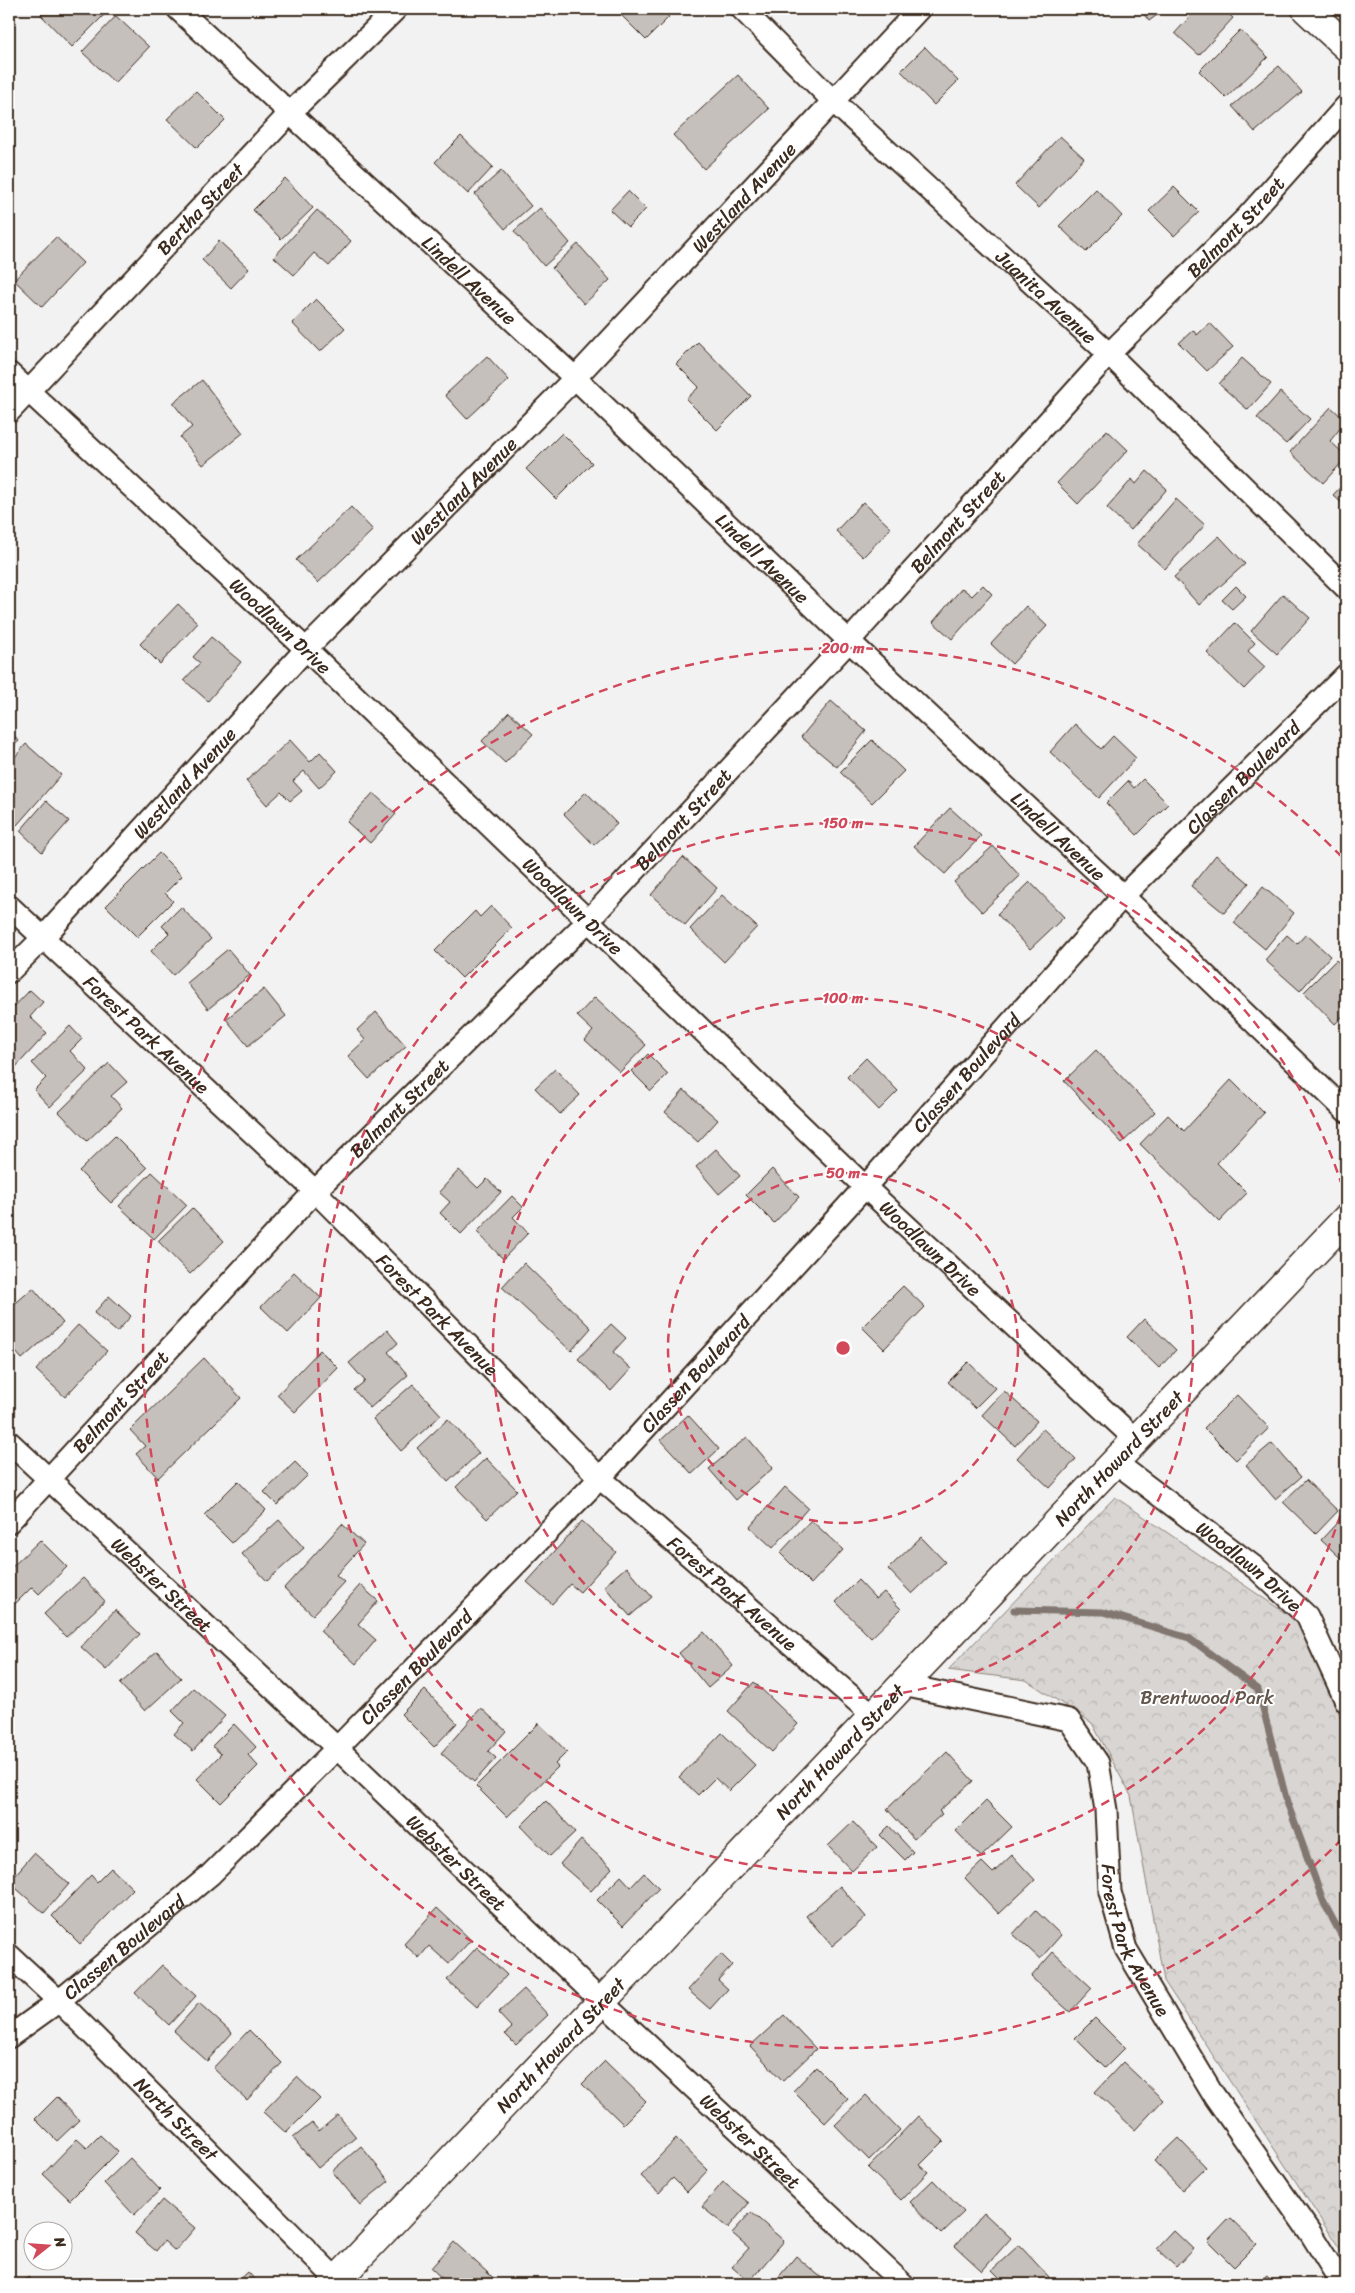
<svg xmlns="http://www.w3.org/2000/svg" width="1355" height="2293" viewBox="0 0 1355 2293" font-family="Sriracha,sans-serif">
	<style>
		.park { fill: url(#park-crowns); stroke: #8a8078 }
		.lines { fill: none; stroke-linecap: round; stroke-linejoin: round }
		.stream { stroke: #827770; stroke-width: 7 }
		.building { fill: #c6c0bd; stroke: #3b2a1e }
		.minor-casing { stroke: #3b2a1e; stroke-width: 25 }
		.tertiary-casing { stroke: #3b2a1e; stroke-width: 31 }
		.minor { stroke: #fff; stroke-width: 21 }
		.tertiary { stroke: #fff; stroke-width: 28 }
		.ring { fill: none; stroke: #d1495b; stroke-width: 2.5; stroke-dasharray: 9 6 }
		.labels { text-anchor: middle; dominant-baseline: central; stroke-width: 4; stroke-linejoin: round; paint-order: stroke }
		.street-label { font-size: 19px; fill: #3b2a1e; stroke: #fff }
		.park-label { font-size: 19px; fill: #62554b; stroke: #fff }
		.centre { fill: #d1495b; stroke: #fff; stroke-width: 2.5 }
		.ring-label { font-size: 15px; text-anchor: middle; font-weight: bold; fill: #d1495b; stroke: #fff; stroke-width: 4; stroke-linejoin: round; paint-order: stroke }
	</style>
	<defs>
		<pattern id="park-crowns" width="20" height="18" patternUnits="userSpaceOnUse" patternTransform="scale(1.25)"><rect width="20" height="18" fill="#d8d5d2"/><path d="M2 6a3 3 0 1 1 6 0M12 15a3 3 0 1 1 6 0" fill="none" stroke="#bab7b4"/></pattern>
	</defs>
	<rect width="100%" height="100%" fill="#f3f2f2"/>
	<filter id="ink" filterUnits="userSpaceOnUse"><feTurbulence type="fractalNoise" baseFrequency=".02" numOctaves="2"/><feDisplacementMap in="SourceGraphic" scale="10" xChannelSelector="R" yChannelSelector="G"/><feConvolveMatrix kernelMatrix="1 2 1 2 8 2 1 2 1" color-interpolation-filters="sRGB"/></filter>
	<g filter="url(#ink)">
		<!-- park -->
		<polygon class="park" points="1115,1497 1297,1621 1337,1707 1346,1735 1346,2258 1164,1981 1131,1796 1092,1723 1026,1680 948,1670"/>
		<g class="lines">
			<!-- stream -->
			<polyline class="stream" points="1014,1610 1103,1612 1189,1638 1258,1689 1287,1802 1324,1903 1346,1944"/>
		</g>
		<!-- building -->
		<g class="building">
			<polygon points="48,9 107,9 109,10 72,47 41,15"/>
			<polygon points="615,9 660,9 669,17 646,40"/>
			<polygon points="831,9 846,9 837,16"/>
			<polygon points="1140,9 1165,9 1149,21"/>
			<polygon points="1197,9 1223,9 1233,18 1199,55 1175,33"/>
			<polygon points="116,16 149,47 115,83 82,52"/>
			<polygon points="1240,30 1268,57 1226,98 1199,71"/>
			<polygon points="925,47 958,81 934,105 901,71"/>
			<polygon points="1279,66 1302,92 1255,132 1232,106"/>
			<polygon points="738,75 769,109 704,169 673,135"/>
			<polygon points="196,91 225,120 197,148 167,119"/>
			<polygon points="461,136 493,167 468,194 435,162"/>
			<polygon points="1060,136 1084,158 1039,208 1015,185"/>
			<polygon points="501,171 531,206 505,229 475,194"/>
			<polygon points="285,178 313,208 281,239 253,210"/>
			<polygon points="9,181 16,187 9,195"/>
			<polygon points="1174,187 1199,212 1174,236 1149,211"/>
			<polygon points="1096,189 1122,216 1086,252 1059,226"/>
			<polygon points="628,191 646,209 628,227 610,210"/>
			<polygon points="540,208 570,243 544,266 514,231"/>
			<polygon points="317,210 351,241 329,266 314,253 294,275 274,257"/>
			<polygon points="56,237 83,263 42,307 14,280"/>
			<polygon points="219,241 249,269 231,288 202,260"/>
			<polygon points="578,244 610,280 584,304 552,268"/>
			<polygon points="316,299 345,328 320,352 292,323"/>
			<polygon points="1210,323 1233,347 1207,371 1179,343 1193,330 1197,335"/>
			<polygon points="698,342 751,396 717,430 686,399 699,387 676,364"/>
			<polygon points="487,356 509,380 467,419 445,395"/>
			<polygon points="1242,358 1271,384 1248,410 1219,384"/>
			<polygon points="202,380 243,433 203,465 180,437 192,427 173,403"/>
			<polygon points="1280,392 1310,419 1286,444 1257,418"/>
			<polygon points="1331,407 1346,421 1330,441 1346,456 1346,458 1323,483 1290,452"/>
			<polygon points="1107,430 1128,450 1078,504 1057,483"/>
			<polygon points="562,433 592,463 556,499 526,469"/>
			<polygon points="1147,471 1167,489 1131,530 1107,508 1132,479 1136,484"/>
			<polygon points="1346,481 1346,507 1333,495"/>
			<polygon points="1176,499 1205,525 1165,569 1137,544"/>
			<polygon points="863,502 891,528 863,557 836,531"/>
			<polygon points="351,507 373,530 318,583 296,560"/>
			<polygon points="1219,536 1245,564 1199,605 1174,577"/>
			<polygon points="983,585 992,594 952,639 933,622 962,588 972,596"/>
			<polygon points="1236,586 1246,596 1232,609 1222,600"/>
			<polygon points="1283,594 1310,618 1277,654 1251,631"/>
			<polygon points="178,604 198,623 160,664 140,644"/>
			<polygon points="1026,606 1047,626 1012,664 991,644"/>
			<polygon points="1235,623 1255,643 1248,651 1265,667 1244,689 1207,653"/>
			<polygon points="211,637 241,662 208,701 184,680 200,663 193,657"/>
			<polygon points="831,701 866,731 837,767 801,737"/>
			<polygon points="509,712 533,734 505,763 482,741"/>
			<polygon points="1346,721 1346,737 1338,730"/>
			<polygon points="1075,724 1101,749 1113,736 1136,758 1099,798 1050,752"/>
			<polygon points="9,730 19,741 9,750"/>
			<polygon points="290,740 310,762 320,752 337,771 319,788 304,771 293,781 302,791 290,801 281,792 267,805 246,781"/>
			<polygon points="872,740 904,771 872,803 840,772"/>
			<polygon points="26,744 61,775 17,825 9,818 9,805 14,798 9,793 9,764"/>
			<polygon points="1143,779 1168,804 1137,835 1106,803 1128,781 1134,788"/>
			<polygon points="586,792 617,824 594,845 564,814"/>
			<polygon points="373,793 396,814 370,843 347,822"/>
			<polygon points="46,801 69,821 42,852 20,831"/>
			<polygon points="950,808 981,836 945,874 914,846"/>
			<polygon points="993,846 1020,876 982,912 954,882"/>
			<polygon points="159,853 182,876 165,893 173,901 137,937 106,906"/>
			<polygon points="1216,855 1249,883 1224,913 1191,886"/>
			<polygon points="683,857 717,888 685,925 651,895"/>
			<polygon points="1030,882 1064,917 1030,949 997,914"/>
			<polygon points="1263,887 1294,913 1265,949 1234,923"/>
			<polygon points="722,895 757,927 724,962 690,929"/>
			<polygon points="491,906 512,928 462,978 435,951 475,911 480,917"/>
			<polygon points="181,907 211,939 173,975 151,951 169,933 162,926"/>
			<polygon points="1306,934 1330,956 1300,991 1265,960 1287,935 1297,944"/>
			<polygon points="228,949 250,975 208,1009 187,983"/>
			<polygon points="1336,960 1346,970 1346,1013 1335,1024 1304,992"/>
			<polygon points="264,989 286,1016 248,1046 226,1019"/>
			<polygon points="30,990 43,1002 30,1017 47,1033 13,1070 9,1066 9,1012"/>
			<polygon points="595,997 646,1045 620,1072 585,1040 593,1031 577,1016"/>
			<polygon points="376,1012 406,1046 369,1079 348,1056 365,1040 357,1030"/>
			<polygon points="70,1026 82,1039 70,1051 88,1070 50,1107 34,1090 46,1078 32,1063"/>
			<polygon points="1096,1050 1155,1112 1122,1143 1064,1081"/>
			<polygon points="648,1054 668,1074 651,1091 631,1071"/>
			<polygon points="866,1058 898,1091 879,1110 847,1077"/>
			<polygon points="109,1063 127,1082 111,1096 122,1108 87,1141 59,1112"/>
			<polygon points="555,1069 580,1095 560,1114 535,1088"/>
			<polygon points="1231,1080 1264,1113 1217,1163 1247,1193 1219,1222 1140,1144 1168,1115 1184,1131"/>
			<polygon points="684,1090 718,1120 698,1142 665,1112"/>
			<polygon points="115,1136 147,1168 111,1203 79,1171"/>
			<polygon points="716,1149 740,1176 719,1194 696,1167"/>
			<polygon points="772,1169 799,1197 774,1223 746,1195"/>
			<polygon points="459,1170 478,1188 487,1179 501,1192 461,1234 440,1213 450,1202 439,1192"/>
			<polygon points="152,1172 187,1205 154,1239 119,1206"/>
			<polygon points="512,1196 523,1207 513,1217 528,1233 503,1259 477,1232"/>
			<polygon points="192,1208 224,1241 190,1274 158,1241"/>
			<polygon points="524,1263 591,1328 571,1351 502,1287"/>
			<polygon points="294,1272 321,1298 288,1333 261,1307"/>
			<polygon points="903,1286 925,1307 884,1349 862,1327"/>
			<polygon points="33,1288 63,1323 22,1359 9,1344 9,1309"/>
			<polygon points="109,1296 131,1316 117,1332 94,1313"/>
			<polygon points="1144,1319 1176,1350 1159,1368 1127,1337"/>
			<polygon points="611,1324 626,1338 613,1352 631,1369 611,1391 578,1359"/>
			<polygon points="78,1325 107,1351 65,1397 36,1370"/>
			<polygon points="387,1330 398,1343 388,1352 408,1375 370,1408 354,1390 365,1381 349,1363"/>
			<polygon points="320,1350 338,1368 295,1412 277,1395"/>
			<polygon points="204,1358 241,1398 158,1478 136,1454 145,1446 130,1430"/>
			<polygon points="968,1362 995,1388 975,1408 948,1382"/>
			<polygon points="413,1384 441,1415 401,1451 373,1419"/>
			<polygon points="1004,1391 1037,1421 1015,1446 982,1415"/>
			<polygon points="1237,1395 1269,1428 1236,1460 1204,1428"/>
			<polygon points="688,1415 719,1449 692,1474 661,1440"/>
			<polygon points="448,1419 479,1453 448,1482 417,1448"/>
			<polygon points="1043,1429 1076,1459 1050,1488 1017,1458"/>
			<polygon points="747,1437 773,1468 736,1500 709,1469"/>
			<polygon points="1272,1443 1301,1477 1275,1499 1246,1465"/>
			<polygon points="486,1458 517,1490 487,1519 456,1487"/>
			<polygon points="295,1462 308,1475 277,1505 264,1492"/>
			<polygon points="1306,1480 1338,1511 1316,1534 1283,1502"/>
			<polygon points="238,1481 266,1510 232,1543 204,1515"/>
			<polygon points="785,1487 808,1508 773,1548 750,1527"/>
			<polygon points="1346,1513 1346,1563 1321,1540"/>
			<polygon points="279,1520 304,1548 267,1581 242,1554"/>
			<polygon points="811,1520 843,1550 811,1584 780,1553"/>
			<polygon points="582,1521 616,1552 580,1592 570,1584 552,1604 527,1582"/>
			<polygon points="342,1524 364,1544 336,1575 344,1582 313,1615 284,1588"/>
			<polygon points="921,1537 945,1562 912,1594 888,1569"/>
			<polygon points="40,1540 67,1567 39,1594 32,1587 9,1610 9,1570"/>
			<polygon points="626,1567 652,1597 630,1616 604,1586"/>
			<polygon points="83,1578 105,1601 66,1637 44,1614"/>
			<polygon points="858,1580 876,1599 884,1592 901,1609 871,1638 836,1602"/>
			<polygon points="360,1585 378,1601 358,1624 376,1640 356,1664 320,1631"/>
			<polygon points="115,1610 140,1634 106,1670 81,1647"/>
			<polygon points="704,1632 733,1666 708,1688 679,1653"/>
			<polygon points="157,1651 181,1678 145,1711 120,1684"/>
			<polygon points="754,1682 798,1724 772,1752 728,1711"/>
			<polygon points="193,1688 225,1716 193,1751 174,1734 184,1723 172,1711"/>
			<polygon points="425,1690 457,1723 434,1747 401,1714"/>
			<polygon points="481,1708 506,1731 488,1751 496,1758 474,1782 441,1753"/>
			<polygon points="539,1723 567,1752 555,1764 558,1767 507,1817 476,1786"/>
			<polygon points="234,1724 256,1747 248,1755 258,1766 221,1803 197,1779 221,1754 212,1746"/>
			<polygon points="722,1733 755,1765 729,1791 715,1778 698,1795 679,1777"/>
			<polygon points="947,1752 973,1781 939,1811 942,1814 914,1839 887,1809"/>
			<polygon points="546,1801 575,1832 550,1856 521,1826"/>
			<polygon points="986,1801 1012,1827 981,1857 956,1831"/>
			<polygon points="853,1822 877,1847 852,1871 828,1846"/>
			<polygon points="889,1826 913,1852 905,1860 880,1835"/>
			<polygon points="581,1840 612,1868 591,1891 560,1864"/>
			<polygon points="34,1853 69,1884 44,1913 9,1882"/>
			<polygon points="1012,1855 1035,1880 999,1914 965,1878 982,1862 993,1873"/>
			<polygon points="111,1868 133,1889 80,1944 52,1916 91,1875 97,1882"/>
			<polygon points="644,1873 659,1888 623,1926 597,1900 621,1876 631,1887"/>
			<polygon points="840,1886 866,1917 832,1946 806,1916"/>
			<polygon points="437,1908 471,1940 449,1964 429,1946 419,1958 404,1944"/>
			<polygon points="1035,1910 1061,1935 1040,1959 1013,1934"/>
			<polygon points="477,1947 507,1975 477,2007 447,1980"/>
			<polygon points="1053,1952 1092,1988 1070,2012 1031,1977"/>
			<polygon points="721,1954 732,1965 718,1980 728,1989 710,2009 688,1990"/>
			<polygon points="162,1965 196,1996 169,2025 135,1993"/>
			<polygon points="524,1989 548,2015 516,2045 505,2034 512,2028 498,2013"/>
			<polygon points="199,2003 232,2033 207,2061 174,2031"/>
			<polygon points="784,2015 816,2049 783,2081 750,2046"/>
			<polygon points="1095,2018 1125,2048 1105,2068 1075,2038"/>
			<polygon points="249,2030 282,2063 247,2100 213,2068"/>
			<polygon points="605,2061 646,2101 623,2124 582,2084"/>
			<polygon points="1123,2062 1163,2100 1135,2130 1095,2092"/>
			<polygon points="816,2067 848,2099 825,2123 793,2091"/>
			<polygon points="297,2077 320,2099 286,2133 263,2112"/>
			<polygon points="866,2095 900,2130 869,2160 835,2125"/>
			<polygon points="57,2097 79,2120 57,2141 35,2119"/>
			<polygon points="338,2115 356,2137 318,2168 293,2138 312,2123 319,2131"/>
			<polygon points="918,2116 944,2141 920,2165 928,2172 901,2200 868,2168"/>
			<polygon points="100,2135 118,2152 70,2200 43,2174 77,2139 87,2148"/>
			<polygon points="1178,2138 1206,2167 1182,2190 1154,2161"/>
			<polygon points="676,2139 708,2170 687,2192 673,2178 659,2193 641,2176"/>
			<polygon points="361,2146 389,2181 360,2205 332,2171"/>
			<polygon points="130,2158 160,2190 134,2215 104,2183"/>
			<polygon points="933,2180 964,2212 941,2234 910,2202"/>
			<polygon points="723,2182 749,2203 728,2228 702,2207"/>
			<polygon points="162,2200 195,2228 175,2251 164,2241 156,2251 135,2233"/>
			<polygon points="751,2212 784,2241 749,2282 732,2267 749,2248 732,2233"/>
			<polygon points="984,2213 1011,2238 982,2271 955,2246"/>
			<polygon points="1230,2218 1257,2244 1234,2267 1208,2241"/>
			<polygon points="1173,2230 1193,2249 1176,2267 1156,2248"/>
			<polygon points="454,2242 500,2284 448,2284 431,2268"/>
			<polygon points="1019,2245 1049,2277 1045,2281 1049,2284 1006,2284 992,2270"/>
			<polygon points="796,2256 824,2280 820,2284 783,2284 777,2279"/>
			<polygon points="248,2272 259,2284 235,2284"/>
			<polygon points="1267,2275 1275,2284 1256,2284"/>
			<polygon points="28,2277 37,2284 22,2284"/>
		</g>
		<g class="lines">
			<defs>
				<g id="minor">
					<path id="s1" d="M178,9L575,378L849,641L1123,896L1346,1111"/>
					<path id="s2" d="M742,9L834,102L1109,354L1346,588"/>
					<path id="s3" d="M9,373L306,649L865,1187L1136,1440"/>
					<path id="s4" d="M9,412L290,113L396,9"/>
					<path id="s5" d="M9,906L315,1191L600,1478L874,1716"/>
					<path id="s6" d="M9,972L42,939L306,649L575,378L919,9"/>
					<path id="s7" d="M9,1442L337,1748L602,2002L903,2284"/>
					<path id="s8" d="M1115,1462L1257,1569L1307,1616L1346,1701"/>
					<path id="s9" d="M9,1522L315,1191L589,920L849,641L1109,354L1247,217L1346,106"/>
					<path id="s10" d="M903,1685L1069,1720L1098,1763L1106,1810L1110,1892L1126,1949L1213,2094L1311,2234L1342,2284"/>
					<path id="s11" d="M9,1955L59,2001L341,2284"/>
					<path id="s12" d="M9,2037L59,2001L210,1875L337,1748L600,1478L865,1187L1123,896L1346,675"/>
				</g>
				<g id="tertiary">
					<polyline points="1306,9 1346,46"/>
					<path id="s13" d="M333,2284L1346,1219"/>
				</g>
			</defs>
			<!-- minor casing -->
			<use href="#minor" class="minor-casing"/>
			<!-- tertiary casing -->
			<use href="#tertiary" class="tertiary-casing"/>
			<!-- minor -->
			<use href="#minor" class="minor"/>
			<!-- tertiary -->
			<use href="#tertiary" class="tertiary"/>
		</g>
	</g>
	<!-- distance rings -->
	<g class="ring">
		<circle cx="843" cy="1348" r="175"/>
		<circle cx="843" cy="1348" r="350"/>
		<path d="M1345 1501A525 525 0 1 1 1345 1195"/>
		<path d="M1342 1839A700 700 0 1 1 1342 857"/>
	</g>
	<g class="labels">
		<!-- street labels -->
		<g class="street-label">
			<text stroke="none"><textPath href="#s6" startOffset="1068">Westland Avenue</textPath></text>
			<text stroke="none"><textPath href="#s4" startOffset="279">Bertha Street</textPath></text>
			<text stroke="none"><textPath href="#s9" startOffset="1784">Belmont Street</textPath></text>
			<text stroke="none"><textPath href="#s1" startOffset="398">Lindell Avenue</textPath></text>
			<text stroke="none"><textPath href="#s2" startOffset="419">Juanita Avenue</textPath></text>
			<text stroke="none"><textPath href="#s6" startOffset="662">Westland Avenue</textPath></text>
			<text stroke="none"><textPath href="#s9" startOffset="1379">Belmont Street</textPath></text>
			<text stroke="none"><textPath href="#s1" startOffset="802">Lindell Avenue</textPath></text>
			<text stroke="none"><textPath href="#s3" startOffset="371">Woodlawn Drive</textPath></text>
			<text stroke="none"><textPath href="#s12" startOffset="1766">Classen Boulevard</textPath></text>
			<text stroke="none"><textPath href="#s6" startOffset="258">Westland Avenue</textPath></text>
			<text stroke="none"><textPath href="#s9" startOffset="974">Belmont Street</textPath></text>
			<text stroke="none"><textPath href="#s1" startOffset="1208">Lindell Avenue</textPath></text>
			<text stroke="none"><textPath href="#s3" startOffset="776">Woodlawn Drive</textPath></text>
			<text stroke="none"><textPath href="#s5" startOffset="188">Forest Park Avenue</textPath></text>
			<text stroke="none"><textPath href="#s12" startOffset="1361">Classen Boulevard</textPath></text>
			<text stroke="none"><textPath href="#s9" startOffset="569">Belmont Street</textPath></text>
			<text stroke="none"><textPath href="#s3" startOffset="1271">Woodlawn Drive</textPath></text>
			<text stroke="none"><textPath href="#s5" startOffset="592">Forest Park Avenue</textPath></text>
			<text stroke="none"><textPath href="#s12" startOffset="956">Classen Boulevard</textPath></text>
			<text stroke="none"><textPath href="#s9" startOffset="164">Belmont Street</textPath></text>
			<text stroke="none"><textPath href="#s13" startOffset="1140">North Howard Street</textPath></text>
			<text stroke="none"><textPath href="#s8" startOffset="170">Woodlawn Drive</textPath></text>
			<text stroke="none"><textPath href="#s7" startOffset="209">Webster Street</textPath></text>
			<text stroke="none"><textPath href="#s5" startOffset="998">Forest Park Avenue</textPath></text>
			<text stroke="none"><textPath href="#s12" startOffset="551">Classen Boulevard</textPath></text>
			<text stroke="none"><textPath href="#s13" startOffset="735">North Howard Street</textPath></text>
			<text stroke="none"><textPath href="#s7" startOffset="614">Webster Street</textPath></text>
			<text stroke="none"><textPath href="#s10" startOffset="405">Forest Park Avenue</textPath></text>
			<text stroke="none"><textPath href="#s12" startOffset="146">Classen Boulevard</textPath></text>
			<text stroke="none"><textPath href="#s13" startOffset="330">North Howard Street</textPath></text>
			<text stroke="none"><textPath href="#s11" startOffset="234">North Street</textPath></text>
			<text stroke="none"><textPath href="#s7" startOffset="1019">Webster Street</textPath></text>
		</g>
		<!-- park labels -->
		<g class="park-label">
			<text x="1207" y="1697">Brentwood Park</text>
		</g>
	</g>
	<circle cx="843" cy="1348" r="8" class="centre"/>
	<g class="ring-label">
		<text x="843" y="653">200 m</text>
		<text x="843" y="828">150 m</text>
		<text x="843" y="1003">100 m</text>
		<text x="843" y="1178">50 m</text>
	</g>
	<!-- margin -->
	<rect width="1355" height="2293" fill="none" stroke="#fff" stroke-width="30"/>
	<rect x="15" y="15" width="1325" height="2263" fill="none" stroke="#3b2a1e" stroke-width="2" filter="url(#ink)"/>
	<!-- north arrow -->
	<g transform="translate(48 2246) rotate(73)"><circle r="24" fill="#ffffff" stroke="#b1aaa5"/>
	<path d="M0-4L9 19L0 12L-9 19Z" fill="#d1495b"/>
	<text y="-8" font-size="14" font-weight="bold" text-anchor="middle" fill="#3b2a1e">N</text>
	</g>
</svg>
